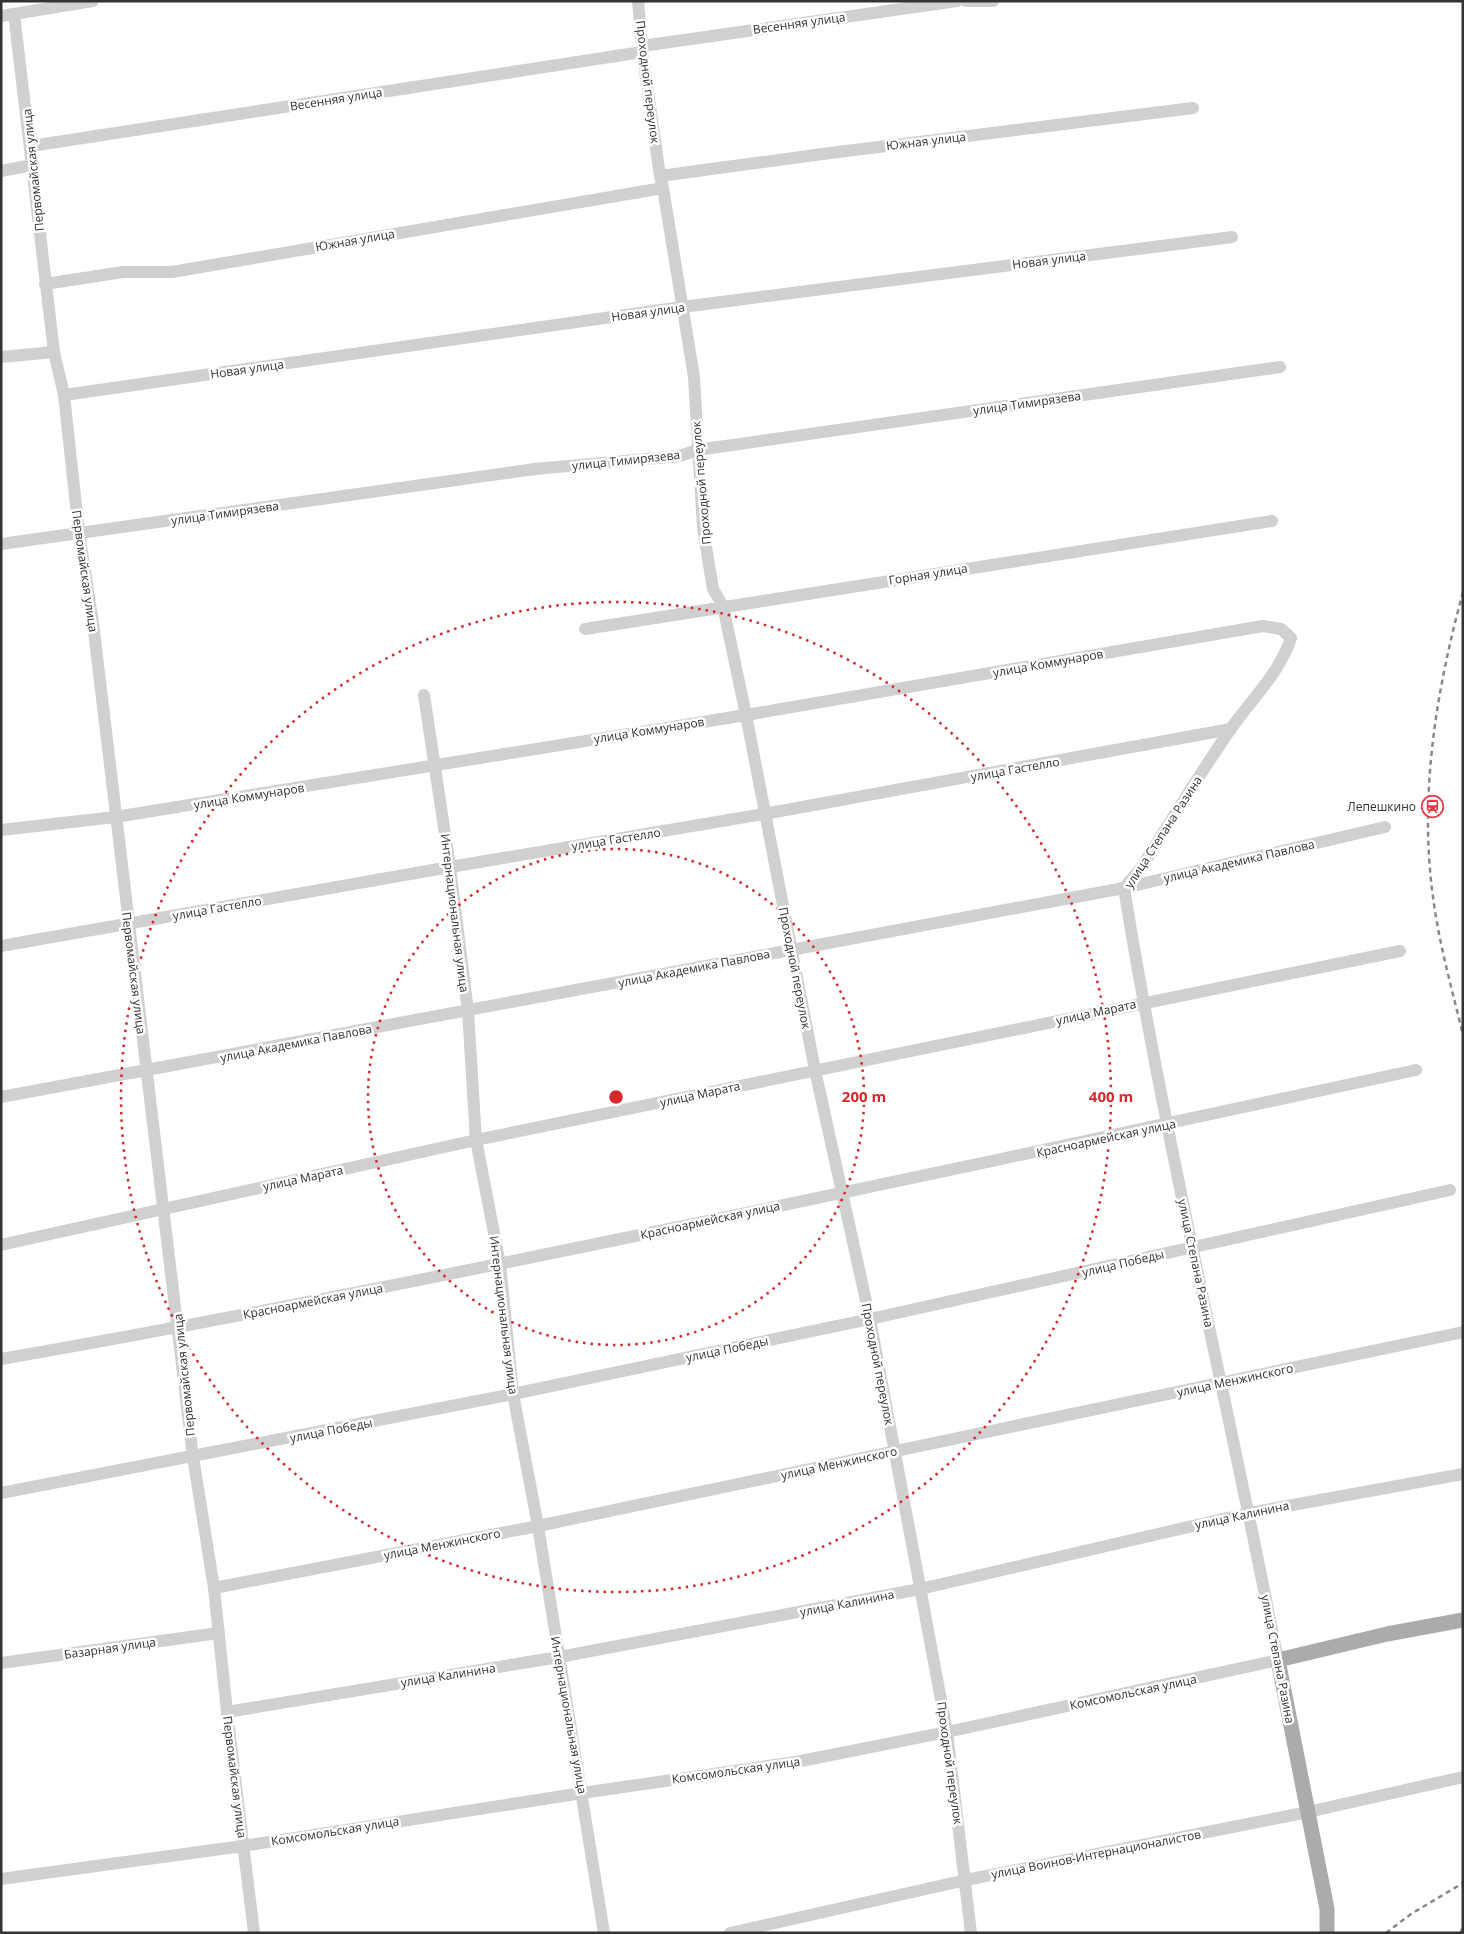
<svg xmlns="http://www.w3.org/2000/svg" width="1464" height="1934" viewBox="0 0 1464 1934" font-family="'Open Sans',sans-serif">
	<style>
		.lines { fill: none; stroke-linecap: round; stroke-linejoin: round }
		.minor { stroke: #d0d0d0; stroke-width: 12 }
		.major { stroke: #ababab; stroke-width: 15 }
		.rail { stroke: #888; stroke-width: 2.5; stroke-dasharray: 5 4; stroke-linecap: butt }
		.ring { fill: none; stroke: #d62828; stroke-width: 2.5; stroke-dasharray: 2.5 5 }
		.labels { text-anchor: middle; dominant-baseline: central; stroke-width: 5; stroke-linejoin: round; paint-order: stroke }
		.street-label { font-size: 12px; fill: #333; stroke: #fff }
		.poi-label { font-size: 12px; fill: #333; stroke: #fff; text-anchor: end }
		.centre { fill: #d62828; stroke: #fff; stroke-width: 2.5 }
		.ring-label { font-size: 15px; text-anchor: middle; font-weight: bold; fill: #d62828; stroke: #fff; stroke-width: 5; stroke-linejoin: round; paint-order: stroke }
	</style>
	<rect width="100%" height="100%" fill="#fff"/>
	<g class="lines">
		<!-- minor -->
		<g class="minor">
			<polyline points="638,1 643,56 660,176 663,188 694,377 703,528 713,589 723,606 746,715 815,1070 870,1319 947,1732 971,1933"/>
			<polyline points="966,1 993,1"/>
			<polyline points="14,14 54,352 64,395 79,533 93,623 193,1457 214,1588 227,1712 254,1933"/>
			<polyline points="1,16 93,1"/>
			<polyline points="642,46 957,1"/>
			<polyline points="31,146 642,52"/>
			<polyline points="1,171 33,165"/>
			<polyline points="660,176 830,153 1193,108"/>
			<polyline points="45,284 123,272 172,272 663,188"/>
			<polyline points="1,357 54,352"/>
			<polyline points="64,395 682,307 1232,237"/>
			<polyline points="1,544 535,469 680,456 697,450 1280,367"/>
			<polyline points="585,629 1272,521"/>
			<polyline points="424,695 450,867 468,1011 476,1140 500,1264 513,1394 538,1526 604,1933"/>
			<path d="M1,830L115,817L746,715L1263,626L1281,629L1291,638C1279,674 1251,700 1230,730C1199,775 1170,822 1141,868L1124,888C1166,1147 1228,1403 1278,1660L947,1732L796,1762L582,1793L243,1846L1,1879"/>
			<polyline points="1,946 450,867 764,814 1231,729"/>
			<polyline points="1,1097 1124,888 1385,827"/>
			<polyline points="1,1245 476,1140 1400,951"/>
			<path d="M1,1359C254,1315 505,1263 756,1211C976,1164 1196,1119 1416,1070"/>
			<polyline points="1,1493 513,1394 870,1319 1450,1190"/>
			<polyline points="214,1588 538,1526 1463,1332"/>
			<polyline points="1,1663 219,1633"/>
			<polyline points="227,1712 559,1657 920,1589 1249,1513 1463,1474"/>
			<polyline points="730,1933 966,1880 1308,1812 1463,1777"/>
		</g>
		<!-- major -->
		<polyline class="major" points="1327,1933 1327,1909 1278,1660 1387,1634 1463,1620"/>
		<!-- rail -->
		<g class="rail">
			<path d="M1463,592C1436,691 1419,795 1433,897C1439,944 1452,989 1463,1035"/>
			<polyline points="1386,1933 1411,1914 1463,1883"/>
			<polyline points="1460,1933 1463,1928"/>
		</g>
	</g>
	<!-- distance rings -->
	<g class="ring">
		<circle cx="616" cy="1097" r="248"/>
		<circle cx="616" cy="1097" r="495"/>
	</g>
	<!-- icons -->
	<defs>
		<symbol id="station-ring" viewBox="-11 -11 22 22"><circle r="9.5" fill="#fff" stroke="#e63946" stroke-width="1.5"/><path d="M-3-6H3Q5-6 5-4V2Q5 4 3 4L4.5 6H3L1.5 4h-3L-3 6H-4.5L-3 4Q-5 4-5 2V-4Q-5-6-3-6ZM-3.5-4v3h7v-3ZM-3.5 1v1.5H-2V1ZM2 1v1.5H3.5V1Z" fill="#e63946"/></symbol>
	</defs>
	<g fill-rule="evenodd">
		<use href="#station-ring" x="1420" y="794" width="25" height="25"/>
	</g>
	<g class="labels">
		<!-- street labels -->
		<g class="street-label">
			<text transform="translate(799 23) rotate(-8)">Весенняя улица</text>
			<text transform="translate(648 82) rotate(83)">Проходной переулок</text>
			<text transform="translate(336 99) rotate(-9)">Весенняя улица</text>
			<text transform="translate(926 141) rotate(-7)">Южная улица</text>
			<text transform="translate(33 170) rotate(-96)">Первомайская улица</text>
			<text transform="translate(355 240) rotate(-10)">Южная улица</text>
			<text transform="translate(1049 260) rotate(-7)">Новая улица</text>
			<text transform="translate(648 312) rotate(-8)">Новая улица</text>
			<text transform="translate(247 369) rotate(-8)">Новая улица</text>
			<text transform="translate(1027 403) rotate(-8)">улица Тимирязева</text>
			<text transform="translate(626 460) rotate(-6)">улица Тимирязева</text>
			<text transform="translate(701 483) rotate(-95)">Проходной переулок</text>
			<text transform="translate(225 513) rotate(-8)">улица Тимирязева</text>
			<text transform="translate(85 571) rotate(82)">Первомайская улица</text>
			<text transform="translate(928 574) rotate(-9)">Горная улица</text>
			<text transform="translate(1048 663) rotate(-10)">улица Коммунаров</text>
			<text transform="translate(649 730) rotate(-9)">улица Коммунаров</text>
			<text transform="translate(1015 769) rotate(-10)">улица Гастелло</text>
			<text transform="translate(249 796) rotate(-9)">улица Коммунаров</text>
			<text transform="translate(1163 832) rotate(-57)">улица Степана Разина</text>
			<text transform="translate(616 839) rotate(-9)">улица Гастелло</text>
			<text transform="translate(1239 861) rotate(-13)">улица Академика Павлова</text>
			<text transform="translate(217 908) rotate(-10)">улица Гастелло</text>
			<text transform="translate(455 913) rotate(83)">Интернациональная улица</text>
			<text transform="translate(694 968) rotate(-11)">улица Академика Павлова</text>
			<text transform="translate(795 968) rotate(79)">Проходной переулок</text>
			<text transform="translate(134 973) rotate(83)">Первомайская улица</text>
			<text transform="translate(1096 1012) rotate(-12)">улица Марата</text>
			<text transform="translate(296 1043) rotate(-11)">улица Академика Павлова</text>
			<text transform="translate(700 1094) rotate(-12)">улица Марата</text>
			<text transform="translate(1106 1138) rotate(-12)">Красноармейская улица</text>
			<text transform="translate(303 1178) rotate(-12)">улица Марата</text>
			<text transform="translate(710 1220) rotate(-12)">Красноармейская улица</text>
			<text transform="translate(1123 1263) rotate(-13)">улица Победы</text>
			<text transform="translate(1196 1263) rotate(78)">улица Степана Разина</text>
			<text transform="translate(313 1301) rotate(-11)">Красноармейская улица</text>
			<text transform="translate(504 1315) rotate(83)">Интернациональная улица</text>
			<text transform="translate(727 1349) rotate(-12)">улица Победы</text>
			<text transform="translate(878 1364) rotate(79)">Проходной переулок</text>
			<text transform="translate(184 1375) rotate(-96)">Первомайская улица</text>
			<text transform="translate(1235 1380) rotate(-12)">улица Менжинского</text>
			<text transform="translate(331 1430) rotate(-11)">улица Победы</text>
			<text transform="translate(839 1463) rotate(-12)">улица Менжинского</text>
			<text transform="translate(1242 1515) rotate(-12)">улица Калинина</text>
			<text transform="translate(442 1544) rotate(-11)">улица Менжинского</text>
			<text transform="translate(847 1603) rotate(-11)">улица Калинина</text>
			<text transform="translate(110 1648) rotate(-8)">Базарная улица</text>
			<text transform="translate(1278 1659) rotate(79)">улица Степана Разина</text>
			<text transform="translate(448 1675) rotate(-9)">улица Калинина</text>
			<text transform="translate(1133 1692) rotate(-12)">Комсомольская улица</text>
			<text transform="translate(569 1715) rotate(80)">Интернациональная улица</text>
			<text transform="translate(950 1763) rotate(82)">Проходной переулок</text>
			<text transform="translate(736 1770) rotate(-8)">Комсомольская улица</text>
			<text transform="translate(235 1777) rotate(83)">Первомайская улица</text>
			<text transform="translate(335 1831) rotate(-9)">Комсомольская улица</text>
			<text transform="translate(1096 1854) rotate(-11)">улица Воинов-Интернационалистов</text>
		</g>
		<!-- poi labels -->
		<g class="poi-label">
			<text x="1416" y="806">Лепешкино</text>
		</g>
	</g>
	<circle cx="616" cy="1097" r="8" class="centre"/>
	<g class="ring-label">
		<text x="864" y="1102">200 m</text>
		<text x="1111" y="1102">400 m</text>
	</g>
	<!-- border -->
	<rect width="1464" height="1934" fill="none" stroke="#333333" stroke-width="5"/>
</svg>
